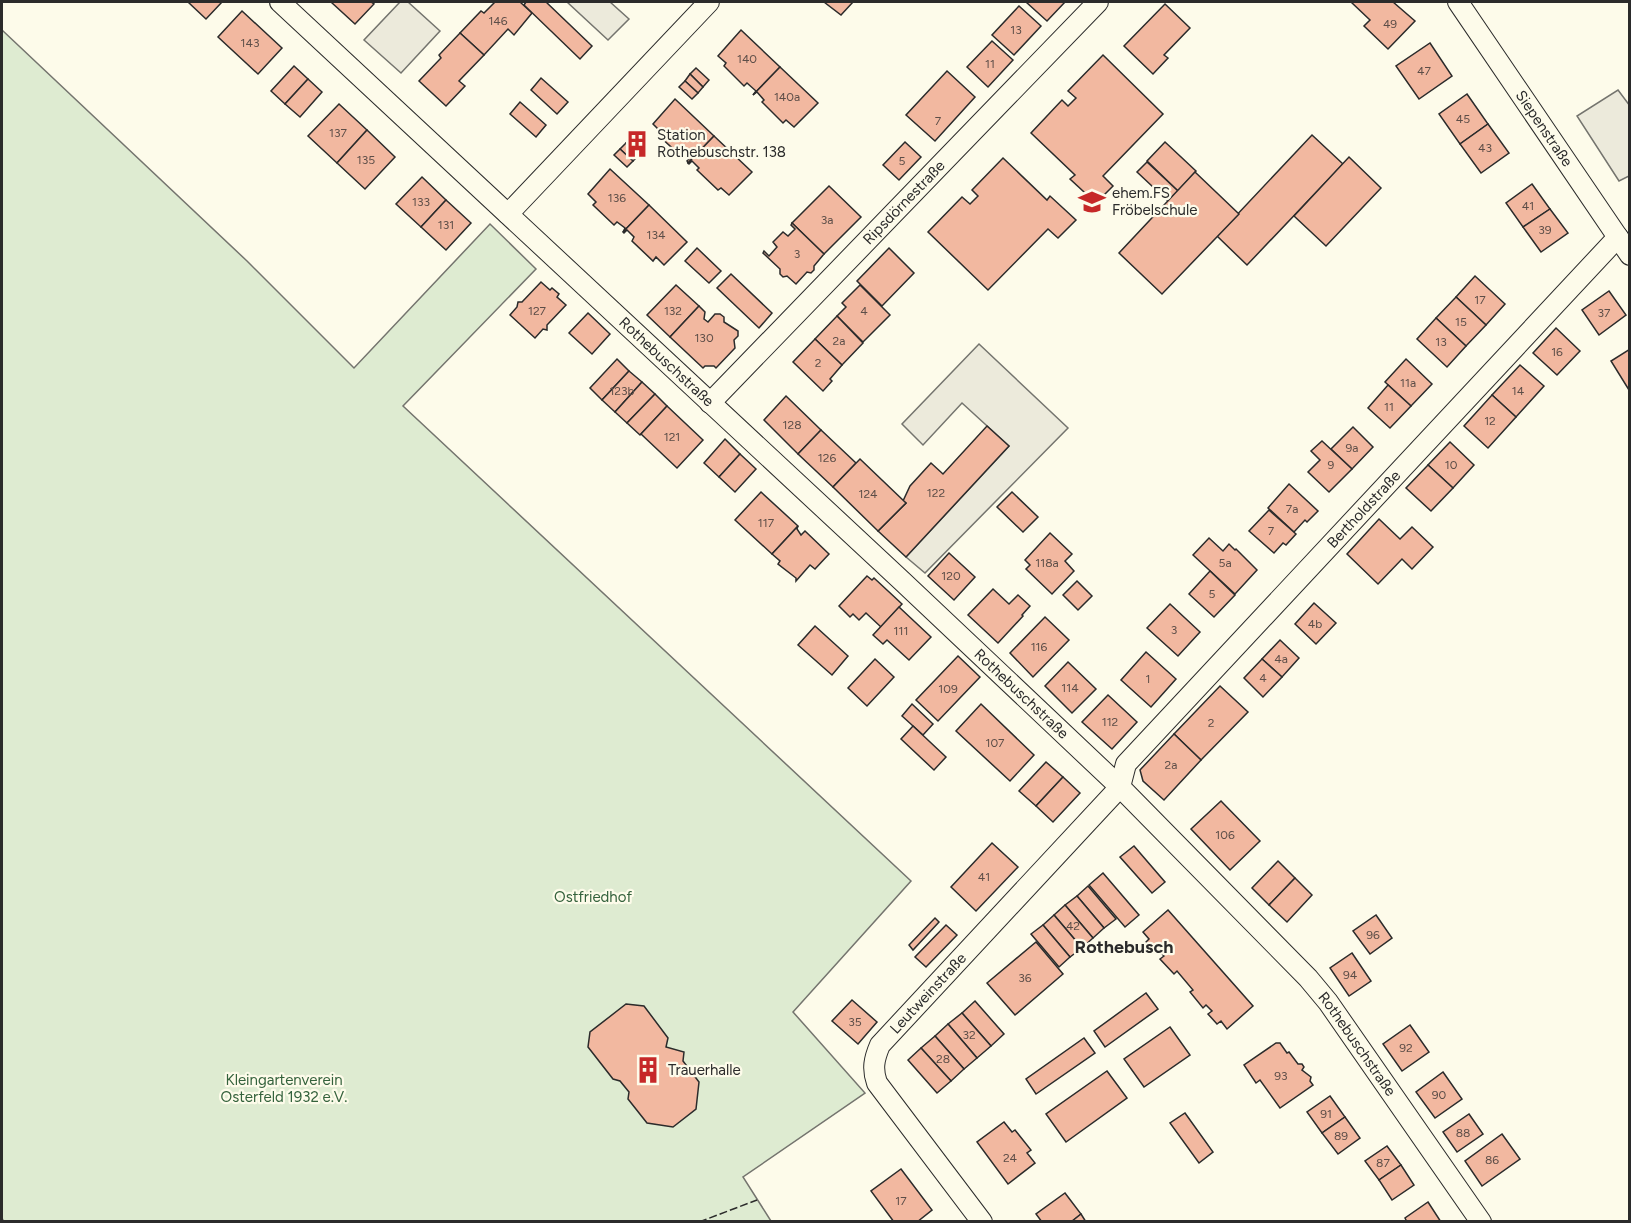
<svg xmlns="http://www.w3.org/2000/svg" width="1631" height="1223" viewBox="0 0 1631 1223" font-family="Figtree,sans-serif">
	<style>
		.green { fill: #deebd1; stroke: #74746e; stroke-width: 1.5 }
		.parking { fill: #eceadb; stroke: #74746e; stroke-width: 1.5 }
		.building { fill: #f2b8a0; stroke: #2b2b2b; stroke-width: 1.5 }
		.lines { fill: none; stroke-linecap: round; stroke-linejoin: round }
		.street-casing { stroke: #2b2b2b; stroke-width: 22 }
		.street { stroke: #fdfbea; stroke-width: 20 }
		.fence { stroke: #2b2b2b; stroke-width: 1.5; stroke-dasharray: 8 3; stroke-linecap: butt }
		.labels { text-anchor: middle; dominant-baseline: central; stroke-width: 4.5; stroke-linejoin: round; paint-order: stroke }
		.number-label { font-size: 12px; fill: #5d4e48 }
		.street-label { font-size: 15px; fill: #2b2b2b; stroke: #fdfbea }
		.poi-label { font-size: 15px; fill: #2b2b2b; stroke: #fdfbea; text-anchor: start }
		.park-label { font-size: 15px; fill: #34623c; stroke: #fdfbea }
		.quarter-label { font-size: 18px; font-weight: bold; fill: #2b2b2b; stroke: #fdfbea }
	</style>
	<rect width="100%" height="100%" fill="#fdfbea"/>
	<!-- green -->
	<polygon class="green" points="2,30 247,261 354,368 490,224 536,269 403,406 911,881 793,1012 865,1093 743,1177 771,1221 4,1222 2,1218"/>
	<!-- parking -->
	<g class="parking">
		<polygon points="400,2 408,2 440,31 401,73 364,40"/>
		<polygon points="567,2 610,2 629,19 608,40"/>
		<polygon points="1618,90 1630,106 1629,176 1619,181 1577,116"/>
		<polygon points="979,344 1068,428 925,573 906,557 1009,446 962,403 923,445 902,424"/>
	</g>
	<!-- building -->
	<g class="building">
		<polygon points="188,2 222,2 206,19"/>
		<polygon points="331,2 371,2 374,4 355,24"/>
		<polygon points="495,2 520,2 532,13 514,35 508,29 484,55 460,33 481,11 484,13"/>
		<polygon points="526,2 546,2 592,46 580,59 524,5"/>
		<polygon points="824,2 853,2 841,15"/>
		<polygon points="1026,2 1065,2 1047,21"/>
		<polygon points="1351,2 1393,2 1415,21 1388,49 1364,26 1370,20"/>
		<polygon points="1165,4 1190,28 1164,55 1168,58 1153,74 1124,46"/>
		<polygon points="1019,6 1041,26 1014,55 992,35"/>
		<polygon points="242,11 282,48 258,74 218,37"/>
		<polygon points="741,30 780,67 753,95 756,91 747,83 744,86 724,66 726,63 718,56"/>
		<polygon points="460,33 484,55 459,81 465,86 446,106 419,81 441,58 439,55"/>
		<polygon points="992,41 1013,60 988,87 967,67"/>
		<polygon points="1430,43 1452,76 1419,99 1396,66"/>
		<polygon points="1103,55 1163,114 1103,176 1113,186 1096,203 1070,179 1075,175 1031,133 1062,100 1068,106 1076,98 1068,91"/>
		<polygon points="294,66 308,79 285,104 271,91"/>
		<polygon points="780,67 818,103 794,127 786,120 783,123 762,102 764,100 757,92 753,95"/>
		<polygon points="696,68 709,80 703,87 690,74"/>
		<polygon points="947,71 975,97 935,141 906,115"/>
		<polygon points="690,74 703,87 698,93 685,81"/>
		<polygon points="541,78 568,102 557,114 531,90"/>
		<polygon points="308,79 322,92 300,117 285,104"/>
		<polygon points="685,81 698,93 692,99 679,87"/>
		<polygon points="1467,94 1488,124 1460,144 1439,114"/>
		<polygon points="675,99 714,136 688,163 687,161 689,159 682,152 680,155 658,135 661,132 653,124"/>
		<polygon points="520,102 546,125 536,137 510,114"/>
		<polygon points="339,104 367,130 337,163 308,136"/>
		<polygon points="1488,124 1509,153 1481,173 1460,144"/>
		<polygon points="367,130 395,157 365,189 337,163"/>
		<polygon points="634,134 647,146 639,155 626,143"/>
		<polygon points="1312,135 1343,164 1247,265 1217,236"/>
		<polygon points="714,136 752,172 729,195 721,188 718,190 697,170 699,168 692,161 689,164 688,163"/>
		<polygon points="905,142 921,157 899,180 883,165"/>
		<polygon points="1165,142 1196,171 1178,191 1147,161"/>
		<polygon points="626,143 639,155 633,161 620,149"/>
		<polygon points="620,149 633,161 627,167 614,155"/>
		<polygon points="1349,157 1381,188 1326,246 1294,216"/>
		<polygon points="1003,158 1047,200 1050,196 1076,220 1058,238 1048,229 988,290 928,232 962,197 970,204 978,196 972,190"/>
		<polygon points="1147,162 1178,191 1168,201 1137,172"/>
		<polygon points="610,169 649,205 623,232 625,228 617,222 614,225 593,205 596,202 588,194"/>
		<polygon points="1195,172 1239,214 1162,294 1119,253"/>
		<polygon points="422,177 446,200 421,227 396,204"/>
		<polygon points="1532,184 1550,209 1523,227 1506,203"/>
		<polygon points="829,186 861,217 824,254 792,223"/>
		<polygon points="446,200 471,223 446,250 421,227"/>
		<polygon points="649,205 687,242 664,265 656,257 653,261 632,241 634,237 627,230 624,233 623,232"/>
		<polygon points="1550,209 1568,233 1541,252 1523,227"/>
		<polygon points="792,223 824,254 814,266 814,270 811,273 807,272 796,284 787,276 783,277 780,274 780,269 763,253 764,251 769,256 777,247 773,242 783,232 788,236 795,229 791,225"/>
		<polygon points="697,248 721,271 709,283 685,261"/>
		<polygon points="889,248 914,273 882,306 857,281"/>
		<polygon points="731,274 772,313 759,328 717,288"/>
		<polygon points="1475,276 1505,304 1486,325 1456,297"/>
		<polygon points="541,282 550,290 552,288 559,294 557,297 566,305 547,325 547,330 543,329 535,338 510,315 517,307 518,302 522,302"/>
		<polygon points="676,285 699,306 670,337 647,315"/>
		<polygon points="860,285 890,315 863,342 837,316 846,307 842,303"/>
		<polygon points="1609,291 1626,315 1599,335 1582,310"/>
		<polygon points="1456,297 1486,325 1466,346 1436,318"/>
		<polygon points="699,306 705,312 704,319 708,322 715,314 720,314 724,317 724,322 738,331 738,336 734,340 735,348 716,368 714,366 705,366 703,368 670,337"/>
		<polygon points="588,313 610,334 592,354 569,333"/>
		<polygon points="837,316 863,343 842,365 815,339"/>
		<polygon points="1436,318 1466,346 1447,367 1417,339"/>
		<polygon points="1556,328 1580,351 1557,375 1533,353"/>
		<polygon points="815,339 842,365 830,379 832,381 823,391 793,362"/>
		<polygon points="1630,349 1630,389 1629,390 1611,361"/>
		<polygon points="617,359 629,371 602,400 590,388"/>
		<polygon points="1406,359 1432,384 1411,406 1385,382"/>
		<polygon points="1520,365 1544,386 1516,417 1492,395"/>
		<polygon points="629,371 642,382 615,412 602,400"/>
		<polygon points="642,382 655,394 627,423 615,412"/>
		<polygon points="1388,385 1411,406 1390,428 1368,408"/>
		<polygon points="655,394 667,406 640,435 627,423"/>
		<polygon points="1492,395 1516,417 1488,448 1464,426"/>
		<polygon points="786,396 821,430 798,454 764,420"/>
		<polygon points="667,406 703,440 677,468 641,434"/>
		<polygon points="987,426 1009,446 906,557 878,531 906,503 903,501 910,486 931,463 943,474"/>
		<polygon points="1353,427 1373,447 1352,469 1331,449"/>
		<polygon points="821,430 856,463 833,487 798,454"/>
		<polygon points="725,439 740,454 719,477 704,463"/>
		<polygon points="1322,441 1352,469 1329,492 1308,472 1320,460 1311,451"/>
		<polygon points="1450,442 1474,465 1453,488 1428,465"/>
		<polygon points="740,454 756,469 735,492 719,477"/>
		<polygon points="860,459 906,503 878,531 833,487"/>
		<polygon points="1428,465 1453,488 1431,511 1406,488"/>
		<polygon points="1289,484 1318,511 1307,522 1305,520 1294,532 1268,508"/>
		<polygon points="761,492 798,526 772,554 735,520"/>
		<polygon points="1012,492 1038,517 1023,532 997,507"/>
		<polygon points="1269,510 1296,534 1286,545 1283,543 1274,553 1249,531"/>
		<polygon points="1379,519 1400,539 1412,527 1433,547 1412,569 1402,559 1378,584 1347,554"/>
		<polygon points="798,526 797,529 801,535 805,531 829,554 815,569 810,565 796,581 796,578 778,564 780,561 772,554"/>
		<polygon points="1050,533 1072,554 1065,561 1074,571 1052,594 1026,569 1030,565 1025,560"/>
		<polygon points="1209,538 1223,551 1229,544 1235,550 1236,549 1257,570 1235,594 1193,555"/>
		<polygon points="949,553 975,577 954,600 928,576"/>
		<polygon points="1210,571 1235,595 1214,617 1189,594"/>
		<polygon points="867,576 872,580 874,578 902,604 881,627 866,613 859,620 853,614 850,617 839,606"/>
		<polygon points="1077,581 1092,596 1078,610 1063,595"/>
		<polygon points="993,589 1009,604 1018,595 1030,606 1022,615 1023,616 998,643 968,615"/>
		<polygon points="1314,603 1336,623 1316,644 1295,624"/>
		<polygon points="1170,604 1200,632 1178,656 1147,628"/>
		<polygon points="899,607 931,637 909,660 887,640 883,644 873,635"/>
		<polygon points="1045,617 1069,640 1033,677 1010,653"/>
		<polygon points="815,626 848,656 832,675 798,645"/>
		<polygon points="1280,640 1299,658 1282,677 1262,659"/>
		<polygon points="1146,652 1176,679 1151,707 1121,680"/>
		<polygon points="958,656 980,677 938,721 916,700"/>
		<polygon points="875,659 894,677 867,706 848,688"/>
		<polygon points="1262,659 1282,677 1263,697 1244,678"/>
		<polygon points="1068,662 1096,689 1072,713 1045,686"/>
		<polygon points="1220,686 1248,712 1201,760 1174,734"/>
		<polygon points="1108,695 1137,722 1112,749 1082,722"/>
		<polygon points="912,704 933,724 923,735 902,716"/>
		<polygon points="981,704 1034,755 1010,781 956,731"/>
		<polygon points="913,726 946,757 934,770 901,739"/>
		<polygon points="1174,734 1201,760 1164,800 1143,781 1140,770"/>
		<polygon points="1046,762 1063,777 1036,806 1019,791"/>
		<polygon points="1063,777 1080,793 1053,822 1036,806"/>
		<polygon points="1221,801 1260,841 1230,870 1191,829"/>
		<polygon points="992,843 1018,867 976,911 951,887"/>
		<polygon points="1134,846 1165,882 1152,893 1120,857"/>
		<polygon points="1278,861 1295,878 1269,905 1252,888"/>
		<polygon points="1103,873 1139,915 1125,927 1089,885"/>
		<polygon points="1295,878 1312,895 1287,922 1269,905"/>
		<polygon points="1088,886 1116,919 1104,928 1077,896"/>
		<polygon points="1077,896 1104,928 1093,938 1065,905"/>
		<polygon points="1065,905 1093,938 1082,948 1054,915"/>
		<polygon points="1168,910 1253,1006 1227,1029 1221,1021 1217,1024 1208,1014 1212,1011 1206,1005 1203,1008 1190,992 1193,990 1177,971 1174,974 1160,959 1164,956 1158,950 1154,952 1146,942 1149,939 1143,932"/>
		<polygon points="1054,915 1082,948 1070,957 1043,925"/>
		<polygon points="1376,915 1392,938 1370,954 1353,931"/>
		<polygon points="935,918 939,922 913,950 909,945"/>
		<polygon points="946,925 957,935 926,967 915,957"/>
		<polygon points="1043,925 1070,957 1059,967 1031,934"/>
		<polygon points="1036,942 1063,974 1015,1015 987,983"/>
		<polygon points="1352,953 1371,981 1349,996 1330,968"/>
		<polygon points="1146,993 1158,1009 1105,1047 1094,1031"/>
		<polygon points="852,1000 877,1022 858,1044 832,1021"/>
		<polygon points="975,1001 1004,1034 991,1046 962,1013"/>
		<polygon points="626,1004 644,1006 668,1038 666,1047 684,1052 683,1061 699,1082 696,1109 673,1127 647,1123 628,1099 629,1092 620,1081 613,1079 588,1047 590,1032"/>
		<polygon points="962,1013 991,1046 977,1058 948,1024"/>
		<polygon points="948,1024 977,1058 964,1069 935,1036"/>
		<polygon points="1410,1025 1429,1052 1402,1071 1383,1044"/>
		<polygon points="1170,1027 1190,1055 1144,1087 1124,1059"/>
		<polygon points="935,1036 964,1069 951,1081 921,1048"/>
		<polygon points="1084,1038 1095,1053 1036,1094 1026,1079"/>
		<polygon points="1276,1043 1280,1043 1287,1053 1289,1052 1298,1064 1302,1064 1304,1067 1302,1070 1311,1077 1310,1081 1313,1085 1280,1108 1260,1080 1256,1083 1244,1065"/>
		<polygon points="921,1048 951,1081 937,1093 908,1060"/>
		<polygon points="1107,1071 1127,1098 1066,1142 1046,1114"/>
		<polygon points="1443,1072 1462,1099 1435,1118 1416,1092"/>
		<polygon points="1330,1096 1345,1117 1322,1133 1307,1112"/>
		<polygon points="1185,1113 1213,1152 1199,1163 1170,1123"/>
		<polygon points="1469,1114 1483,1134 1457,1152 1443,1132"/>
		<polygon points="1345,1117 1360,1138 1338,1154 1322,1133"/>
		<polygon points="1004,1122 1012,1132 1015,1130 1031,1150 1027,1153 1035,1163 1008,1184 977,1142"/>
		<polygon points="1502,1134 1520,1159 1482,1186 1465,1161"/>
		<polygon points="1387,1146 1401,1165 1379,1180 1365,1161"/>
		<polygon points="1401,1165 1414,1185 1392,1200 1379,1180"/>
		<polygon points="901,1169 932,1210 917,1222 894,1222 871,1191"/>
		<polygon points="1065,1193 1081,1214 1071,1222 1042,1222 1036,1214"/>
		<polygon points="1428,1202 1441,1222 1407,1222 1405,1218"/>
		<polygon points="1081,1214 1086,1222 1071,1222"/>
	</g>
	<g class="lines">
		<defs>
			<g id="street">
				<path id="s1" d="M280,2L902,581L1120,787L1308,978L1328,1002L1481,1222"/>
				<path id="s2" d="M1458,2L1630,255"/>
				<polyline points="508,214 709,2"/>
				<path id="s3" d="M710,403L1098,2"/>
				<path id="s4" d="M982,1222L877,1083C872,1069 874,1059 880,1045L1120,787L1126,764L1618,237"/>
			</g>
		</defs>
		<!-- street casing -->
		<use href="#street" class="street-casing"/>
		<!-- street -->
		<use href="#street" class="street"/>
		<!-- fence -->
		<polyline class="fence" points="699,1222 757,1200"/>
	</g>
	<!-- icons -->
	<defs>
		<symbol id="building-bare" viewBox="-9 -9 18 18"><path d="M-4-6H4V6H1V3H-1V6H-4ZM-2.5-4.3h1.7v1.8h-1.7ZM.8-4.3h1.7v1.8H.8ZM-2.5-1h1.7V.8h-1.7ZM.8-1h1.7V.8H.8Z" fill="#c62828" stroke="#fdfbea" stroke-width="2.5" paint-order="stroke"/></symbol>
		<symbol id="school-bare" viewBox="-9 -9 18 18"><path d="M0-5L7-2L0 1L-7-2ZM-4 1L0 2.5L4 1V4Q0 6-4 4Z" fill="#c62828" stroke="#fdfbea" stroke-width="2.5" paint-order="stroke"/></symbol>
	</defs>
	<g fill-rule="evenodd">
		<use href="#building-bare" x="618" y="125" width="38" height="38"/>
		<use href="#school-bare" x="1073" y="183" width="38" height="38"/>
		<use href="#building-bare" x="629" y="1051" width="38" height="38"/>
	</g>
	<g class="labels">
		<!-- number labels -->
		<g class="number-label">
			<text x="498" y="21">146</text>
			<text x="1390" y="24">49</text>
			<text x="1016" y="30">13</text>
			<text x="250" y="43">143</text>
			<text x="747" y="59">140</text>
			<text x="990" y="64">11</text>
			<text x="1424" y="71">47</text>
			<text x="787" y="97">140a</text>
			<text x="1463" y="119">45</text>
			<text x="938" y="121">7</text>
			<text x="338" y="133">137</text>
			<text x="1485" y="148">43</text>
			<text x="366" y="160">135</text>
			<text x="902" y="161">5</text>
			<text x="617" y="198">136</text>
			<text x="421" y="202">133</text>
			<text x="1528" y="206">41</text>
			<text x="827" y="220">3a</text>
			<text x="446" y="225">131</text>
			<text x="1545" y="230">39</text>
			<text x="656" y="235">134</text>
			<text x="797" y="254">3</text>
			<text x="1480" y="300">17</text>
			<text x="537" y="311">127</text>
			<text x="673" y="311">132</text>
			<text x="864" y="311">4</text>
			<text x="1604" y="313">37</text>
			<text x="1461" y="322">15</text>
			<text x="704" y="338">130</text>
			<text x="839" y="341">2a</text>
			<text x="1441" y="342">13</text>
			<text x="1557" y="352">16</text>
			<text x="818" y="363">2</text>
			<text x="1408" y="383">11a</text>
			<text x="622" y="391">123b</text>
			<text x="1518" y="391">14</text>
			<text x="1389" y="407">11</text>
			<text x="1490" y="421">12</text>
			<text x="792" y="425">128</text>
			<text x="672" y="437">121</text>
			<text x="1352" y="448">9a</text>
			<text x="827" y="458">126</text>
			<text x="1331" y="465">9</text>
			<text x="1451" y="465">10</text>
			<text x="936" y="493">122</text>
			<text x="868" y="494">124</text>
			<text x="1292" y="509">7a</text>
			<text x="766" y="523">117</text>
			<text x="1271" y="531">7</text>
			<text x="1047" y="563">118a</text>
			<text x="1225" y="563">5a</text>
			<text x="951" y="576">120</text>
			<text x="1212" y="594">5</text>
			<text x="1315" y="624">4b</text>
			<text x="1174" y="630">3</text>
			<text x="901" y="631">111</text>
			<text x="1039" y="647">116</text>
			<text x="1281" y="659">4a</text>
			<text x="1263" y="678">4</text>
			<text x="1148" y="679">1</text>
			<text x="1070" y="688">114</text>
			<text x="948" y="689">109</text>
			<text x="1110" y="722">112</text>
			<text x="1211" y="723">2</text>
			<text x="995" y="743">107</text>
			<text x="1171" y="765">2a</text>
			<text x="1225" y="835">106</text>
			<text x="984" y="877">41</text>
			<text x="1073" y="926">42</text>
			<text x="1373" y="935">96</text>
			<text x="1350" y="975">94</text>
			<text x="1025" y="978">36</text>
			<text x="855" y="1022">35</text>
			<text x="969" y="1035">32</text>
			<text x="1406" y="1048">92</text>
			<text x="943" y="1059">28</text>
			<text x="1281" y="1076">93</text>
			<text x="1439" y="1095">90</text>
			<text x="1326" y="1114">91</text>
			<text x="1463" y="1133">88</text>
			<text x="1341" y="1136">89</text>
			<text x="1010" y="1158">24</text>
			<text x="1492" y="1160">86</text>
			<text x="1383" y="1163">87</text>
			<text x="901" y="1201">17</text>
		</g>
		<!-- street labels -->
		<g class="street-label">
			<text stroke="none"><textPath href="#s2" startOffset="153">Siepenstraße</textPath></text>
			<text stroke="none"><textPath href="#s3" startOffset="279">Ripsdörnestraße</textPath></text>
			<text stroke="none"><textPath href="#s1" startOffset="528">Rothebuschstraße</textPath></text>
			<text stroke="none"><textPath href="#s4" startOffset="938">Bertholdstraße</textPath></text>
			<text stroke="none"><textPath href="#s1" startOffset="1014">Rothebuschstraße</textPath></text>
			<text stroke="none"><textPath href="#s4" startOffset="284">Leutweinstraße</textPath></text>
			<text stroke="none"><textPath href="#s1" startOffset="1500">Rothebuschstraße</textPath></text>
		</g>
		<!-- poi labels -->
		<g class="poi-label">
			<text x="657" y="135">Station<tspan x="657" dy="17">Rothebuschstr. 138</tspan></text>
			<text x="1112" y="193">ehem.FS<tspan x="1112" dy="17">Fröbelschule</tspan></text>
			<text x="668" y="1070">Trauerhalle</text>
		</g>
		<!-- park labels -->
		<g class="park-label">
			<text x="593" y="897">Ostfriedhof</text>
			<text x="284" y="1080">Kleingartenverein<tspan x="284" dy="17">Osterfeld 1932 e.V.</tspan></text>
		</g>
		<!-- quarter labels -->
		<g class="quarter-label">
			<text x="1124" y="947">Rothebusch</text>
		</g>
	</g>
	<!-- border -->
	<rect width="1631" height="1223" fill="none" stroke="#2b2b2b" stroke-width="6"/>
</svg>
